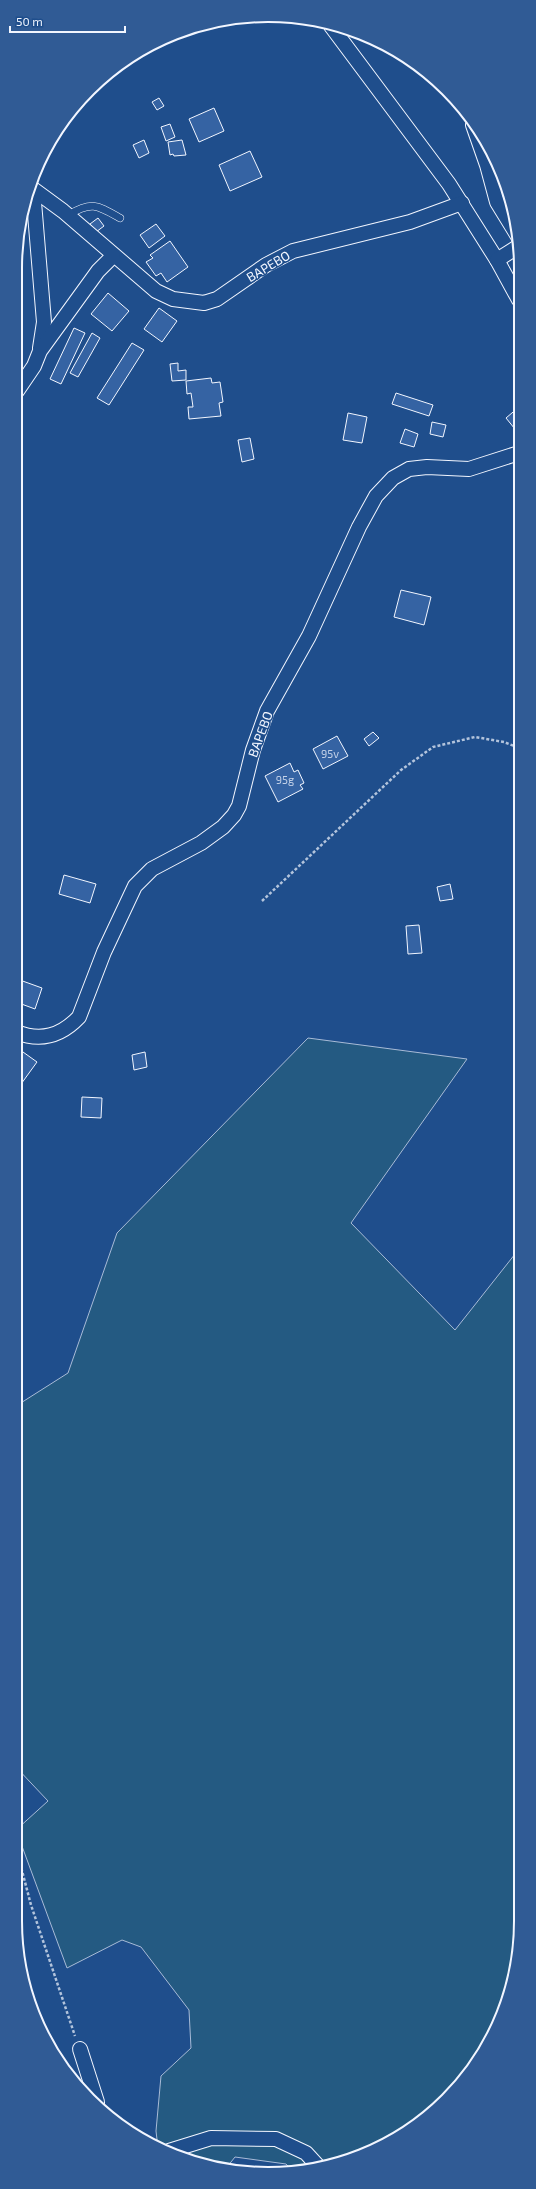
<svg xmlns="http://www.w3.org/2000/svg" width="536" height="2189" viewBox="0 0 536 2189" font-family="'Exo 2',sans-serif">
	<style>
		.green { fill: #245a82; stroke: #a8bbd7 }
		.building { fill: #3563a3; stroke: #f2f6ff }
		.lines { fill: none; stroke-linecap: round; stroke-linejoin: round }
		.service-casing { stroke: #f2f6ff; stroke-width: 8 }
		.minor-casing { stroke: #f2f6ff; stroke-width: 16 }
		.path { stroke: #b3c4dc; stroke-width: 2.5; stroke-dasharray: 3 2; stroke-linecap: butt }
		.service { stroke: #1f4e8c; stroke-width: 7 }
		.minor { stroke: #1f4e8c; stroke-width: 14 }
		.labels { text-anchor: middle; dominant-baseline: central; stroke-width: 3; stroke-linejoin: round; paint-order: stroke }
		.number-label { font-size: 11px; fill: #c3d1e8 }
		.street-label { font-size: 13px; fill: #f2f6ff; stroke: #1f4e8c }
		.rim { fill: none; stroke: #f2f6ff; stroke-width: 2 }
	</style>
	<rect width="100%" height="100%" fill="#1f4e8c"/>
	<!-- green -->
	<polygon class="green" points="308,1038 467,1059 351,1223 455,1330 519,1249 519,1954 487,2047 422,2122 349,2161 290,2168 286,2164 235,2157 227,2167 158,2148 156,2131 161,2076 191,2048 189,2010 141,1947 122,1940 67,1968 16,1830 48,1801 15,1766 16,1406 68,1373 117,1233"/>
	<!-- building -->
	<g class="building">
		<polygon points="159,98 164,106 157,110 152,102"/>
		<polygon points="214,108 224,131 199,142 189,119"/>
		<polygon points="170,124 175,137 166,141 161,127"/>
		<polygon points="144,140 149,153 139,158 133,145"/>
		<polygon points="182,140 186,155 174,156 173,154 170,155 168,142"/>
		<polygon points="486,143 495,156 500,172 499,173"/>
		<polygon points="250,151 262,177 230,191 219,165"/>
		<polygon points="98,218 104,226 96,232 90,224"/>
		<polygon points="156,224 165,236 149,248 140,235"/>
		<polygon points="170,241 188,267 167,282 161,273 156,276 146,262 153,258 150,255"/>
		<polygon points="108,293 129,311 112,331 91,314"/>
		<polygon points="159,308 177,321 162,342 144,329"/>
		<polygon points="74,328 85,333 61,384 50,379"/>
		<polygon points="92,333 100,338 78,377 70,373"/>
		<polygon points="132,343 144,350 109,405 97,398"/>
		<polygon points="178,363 178,371 186,370 186,380 172,381 170,364"/>
		<polygon points="211,378 212,383 220,382 223,402 219,403 221,416 189,419 188,407 193,407 191,393 187,394 186,381"/>
		<polygon points="396,393 433,405 429,416 392,404"/>
		<polygon points="519,407 519,434 506,418"/>
		<polygon points="348,413 367,417 362,443 343,440"/>
		<polygon points="432,422 446,425 443,437 430,434"/>
		<polygon points="405,429 418,434 414,447 400,443"/>
		<polygon points="250,438 254,459 242,462 238,440"/>
		<polygon points="401,590 431,597 424,625 394,617"/>
		<polygon points="373,732 379,738 369,746 364,739"/>
		<polygon points="337,736 348,756 323,769 313,749"/>
		<polygon points="290,763 294,772 298,770 304,783 300,785 303,789 278,802 265,776"/>
		<polygon points="64,875 96,884 90,903 59,894"/>
		<polygon points="450,884 453,899 440,901 437,887"/>
		<polygon points="419,925 422,953 408,954 406,926"/>
		<polygon points="17,979 42,988 35,1009 16,1002"/>
		<polygon points="16,1047 37,1062 16,1091"/>
		<polygon points="145,1052 147,1067 134,1070 132,1055"/>
		<polygon points="82,1097 102,1098 101,1118 81,1117"/>
	</g>
	<g class="lines">
		<defs>
			<path id="service" d="M68,215C92,201 97,205 120,218"/>
			<g id="minor">
				<polyline points="331,26 449,184 497,260 519,300"/>
				<polyline points="473,125 487,165 497,202 519,238"/>
				<polyline points="33,189 63,211 156,291 173,299 204,303 217,299 266,265 293,251 410,222 462,203"/>
				<polyline points="33,190 44,322 40,348"/>
				<polyline points="497,260 519,246"/>
				<polyline points="17,391 34,366 40,351 98,271 113,256"/>
				<path d="M16,1032C41,1042 61,1036 79,1017L104,952L135,886L152,869L201,843L223,827L234,815L239,806L253,750L267,711L309,636L359,527L376,496L393,478L409,469L427,467L469,469L519,453"/>
				<polyline points="80,2049 97,2102"/>
				<polyline points="169,2151 211,2138 276,2139 306,2153 317,2165"/>
			</g>
		</defs>
		<!-- service casing -->
		<use href="#service" class="service-casing"/>
		<!-- minor casing -->
		<use href="#minor" class="minor-casing"/>
		<!-- path -->
		<g class="path">
			<polyline points="262,901 401,770 433,747 475,737 504,742 519,748"/>
			<polyline points="15,1844 31,1905 75,2036"/>
		</g>
		<!-- service -->
		<use href="#service" class="service"/>
		<!-- minor -->
		<use href="#minor" class="minor"/>
	</g>
	<g class="labels">
		<!-- number labels -->
		<g class="number-label">
			<text x="330" y="753">95v</text>
			<text x="285" y="779">95g</text>
		</g>
		<!-- street labels -->
		<g class="street-label">
			<text transform="translate(268 266) rotate(-31)">ВАРЕВО</text>
			<text transform="translate(260 734) rotate(-70)">ВАРЕВО</text>
		</g>
	</g>
	<!-- crop -->
	<path d="M0 0H536V2189H0ZM268 22H268A246 246 0 0 1 514 268V1921A246 246 0 0 1 268 2167H268A246 246 0 0 1 22 1921V268A246 246 0 0 1 268 22Z" fill="#305b95" fill-rule="evenodd"/>
	<path class="rim" d="M268 22H268A246 246 0 0 1 514 268V1921A246 246 0 0 1 268 2167H268A246 246 0 0 1 22 1921V268A246 246 0 0 1 268 22Z"/>
	<!-- scale -->
	<path d="M10 26v6h115v-6" fill="none" stroke="#f2f6ff" stroke-width="2"/>
	<text x="16" y="26" font-size="12" fill="#f2f6ff" stroke="#1f4e8c" stroke-width="3" paint-order="stroke">50 m</text>
</svg>
